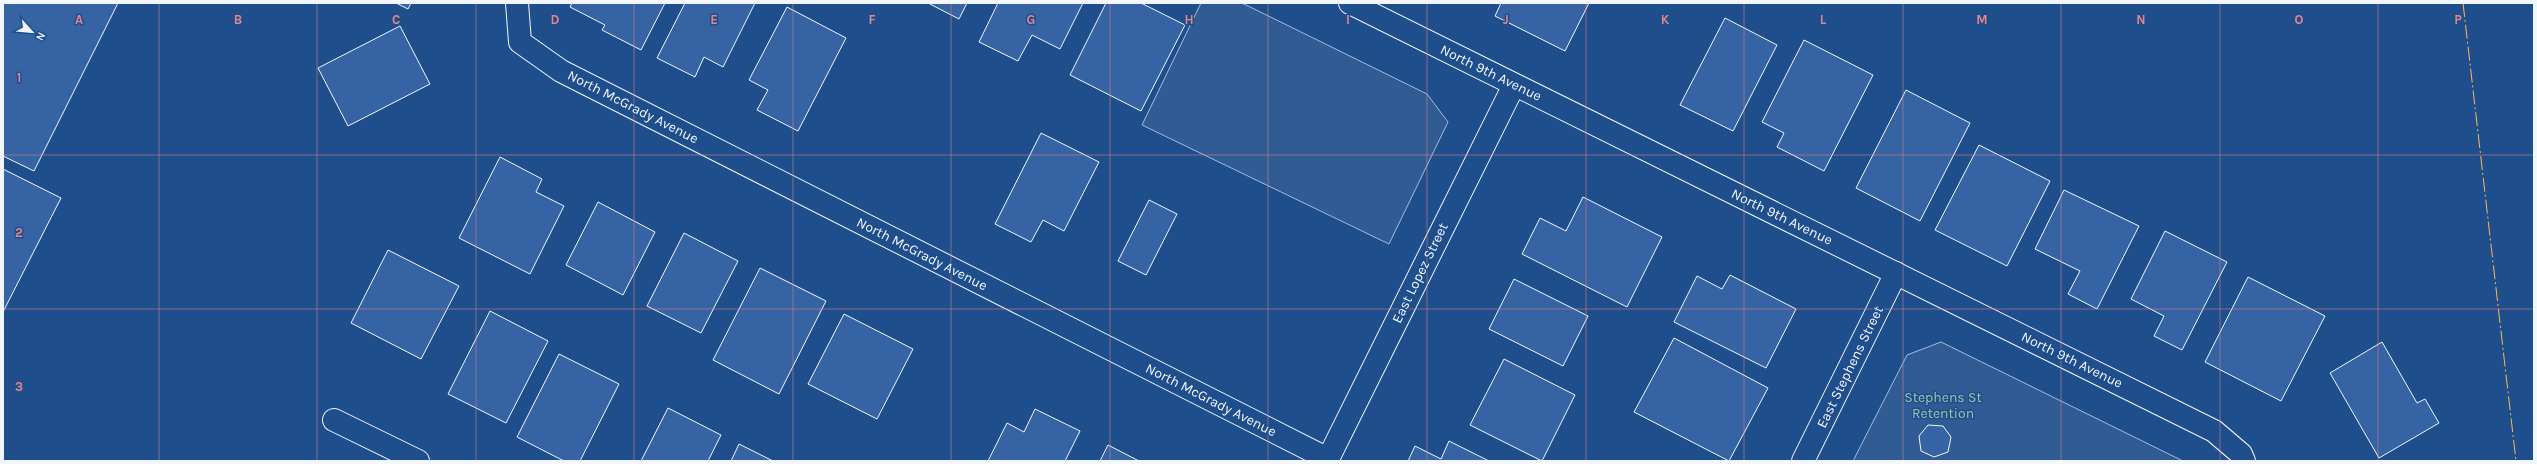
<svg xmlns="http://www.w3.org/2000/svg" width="2537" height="464" viewBox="0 0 2537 464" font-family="Karla,sans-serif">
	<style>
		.built { fill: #305b95; stroke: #a8bbd7 }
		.building { fill: #3563a3; stroke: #f2f6ff }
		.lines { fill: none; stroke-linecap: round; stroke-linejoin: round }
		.minor-casing { stroke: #f2f6ff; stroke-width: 24 }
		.minor { stroke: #1f4e8c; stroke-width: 22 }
		.power { stroke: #ffb74d; stroke-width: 1; stroke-dasharray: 14 3 2 3; stroke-linecap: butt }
		.grid { fill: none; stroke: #e38589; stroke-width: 1; stroke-opacity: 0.55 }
		.labels { text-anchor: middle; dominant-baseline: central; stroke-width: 3; stroke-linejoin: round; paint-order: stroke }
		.street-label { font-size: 14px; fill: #f2f6ff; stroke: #1f4e8c }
		.park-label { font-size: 14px; fill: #97c8a6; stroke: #1f4e8c }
		.grid-label { font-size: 13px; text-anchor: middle; font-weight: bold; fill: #e38589; stroke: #1f4e8c; stroke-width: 3; stroke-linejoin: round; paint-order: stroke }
	</style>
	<rect width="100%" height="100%" fill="#1f4e8c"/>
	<!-- built -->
	<g class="built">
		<polygon points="1201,3 1242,3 1427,94 1448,122 1389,244 1142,125"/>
		<polygon points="1941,342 2183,461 1853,461 1907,355"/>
	</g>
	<!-- building -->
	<g class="building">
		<polygon points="3,3 118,3 34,171 3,156"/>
		<polygon points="396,3 411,3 408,9"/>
		<polygon points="572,3 665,3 641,50 602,30 605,25 570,7"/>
		<polygon points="685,3 755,3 723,67 704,57 695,77 657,58"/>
		<polygon points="928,3 967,3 959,19"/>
		<polygon points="998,3 1083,3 1060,49 1032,35 1018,61 979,42"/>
		<polygon points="1106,3 1141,3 1185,25 1141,111 1070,75"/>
		<polygon points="1501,3 1589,3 1565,51 1495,16"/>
		<polygon points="787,7 846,38 798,131 757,110 768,90 749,80"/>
		<polygon points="1725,18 1777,45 1733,131 1680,105"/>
		<polygon points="400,26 430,84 348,126 318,68"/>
		<polygon points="1804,40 1873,75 1824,171 1777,147 1784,133 1762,122"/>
		<polygon points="1906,90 1970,123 1920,221 1856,188"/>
		<polygon points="1041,133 1099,162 1064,231 1043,220 1031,242 995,224"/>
		<polygon points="1979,145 2050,181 2007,266 1935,230"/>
		<polygon points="500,157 542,179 536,192 564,206 530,274 459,238"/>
		<polygon points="3,169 61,198 3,312"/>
		<polygon points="2064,190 2139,226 2097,309 2068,294 2080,271 2035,249"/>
		<polygon points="1583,197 1662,237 1627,307 1522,254 1540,218 1566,231"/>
		<polygon points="1149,200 1177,214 1146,275 1118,261"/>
		<polygon points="598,202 655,232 623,295 566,265"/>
		<polygon points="2165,231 2227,262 2182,350 2154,336 2164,316 2131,299"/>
		<polygon points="684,233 738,261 701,333 647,306"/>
		<polygon points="388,250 459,286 421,359 351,323"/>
		<polygon points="760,268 826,301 779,394 713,360"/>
		<polygon points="1730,275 1796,309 1766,368 1674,322 1697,276 1722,289"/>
		<polygon points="2248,277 2325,316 2281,401 2205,362"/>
		<polygon points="1514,279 1588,316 1563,366 1489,329"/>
		<polygon points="490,311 548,341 506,423 448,394"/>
		<polygon points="844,314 913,349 877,419 808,384"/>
		<polygon points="1674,338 1768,388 1729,461 1634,412"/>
		<polygon points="2382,342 2417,403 2425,399 2439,423 2379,458 2330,373"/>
		<polygon points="559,354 619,384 580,461 564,461 517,437"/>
		<polygon points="1504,359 1575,395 1542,461 1470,425"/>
		<polygon points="668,408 721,435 708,461 641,461"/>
		<polygon points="1035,409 1080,431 1065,461 988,461 1007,423 1024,432"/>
		<polygon points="1928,425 1943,426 1951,437 1948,452 1934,457 1921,451 1919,436"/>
		<polygon points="1449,441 1489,461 1408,461 1415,446 1441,459"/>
		<polygon points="739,444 773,461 731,461"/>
		<polygon points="1108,445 1139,461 1100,461"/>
	</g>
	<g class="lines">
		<defs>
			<g id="minor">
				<polyline points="517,3 520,42 561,71 1328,459"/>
				<polyline points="1350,3 2214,431 2241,454 2244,461"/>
				<polyline points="334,420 418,461"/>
				<polyline points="1327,461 1514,85"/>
				<polyline points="1803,461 1896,273"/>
			</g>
		</defs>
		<!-- minor casing -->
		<use href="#minor" class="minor-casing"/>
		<!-- minor -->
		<use href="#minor" class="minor"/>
		<!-- power -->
		<polyline class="power" points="2463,3 2516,461"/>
	</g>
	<!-- grid -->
	<path class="grid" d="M159,3V461M317,3V461M476,3V461M634,3V461M793,3V461M951,3V461M1110,3V461M1268,3V461M1427,3V461M1586,3V461M1744,3V461M1903,3V461M2061,3V461M2220,3V461M2378,3V461M3,155H2534M3,309H2534"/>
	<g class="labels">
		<!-- street labels -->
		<g class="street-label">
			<text transform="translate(1491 73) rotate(26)">North 9th Avenue</text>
			<text transform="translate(633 107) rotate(27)">North McGrady Avenue</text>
			<text transform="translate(1782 217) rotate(26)">North 9th Avenue</text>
			<text transform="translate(922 254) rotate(27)">North McGrady Avenue</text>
			<text transform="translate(1420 273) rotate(-64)">East Lopez Street</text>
			<text transform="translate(2072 360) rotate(26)">North 9th Avenue</text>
			<text transform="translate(1850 367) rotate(-64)">East Stephens Street</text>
			<text transform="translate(1211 400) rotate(27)">North McGrady Avenue</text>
		</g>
		<!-- park labels -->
		<g class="park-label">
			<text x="1943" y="397">Stephens St<tspan x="1943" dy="16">Retention</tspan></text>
		</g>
	</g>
	<g class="grid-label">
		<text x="79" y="24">A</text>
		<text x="238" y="24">B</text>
		<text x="396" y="24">C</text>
		<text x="555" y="24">D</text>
		<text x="714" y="24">E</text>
		<text x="872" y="24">F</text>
		<text x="1031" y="24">G</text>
		<text x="1189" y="24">H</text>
		<text x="1348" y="24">I</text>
		<text x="1506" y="24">J</text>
		<text x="1665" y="24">K</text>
		<text x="1823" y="24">L</text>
		<text x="1982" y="24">M</text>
		<text x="2141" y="24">N</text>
		<text x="2299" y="24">O</text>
		<text x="2458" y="24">P</text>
		<text x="19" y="82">1</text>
		<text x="19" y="237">2</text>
		<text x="19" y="391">3</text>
	</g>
	<!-- border -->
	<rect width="2537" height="464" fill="none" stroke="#f2f6ff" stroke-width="8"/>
	<!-- north arrow -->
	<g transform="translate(32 32) rotate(117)" stroke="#1f4e8c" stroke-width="3" paint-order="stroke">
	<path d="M0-3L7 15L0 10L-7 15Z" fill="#f2f6ff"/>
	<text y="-6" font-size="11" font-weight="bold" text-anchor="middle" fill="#f2f6ff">N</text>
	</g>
</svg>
